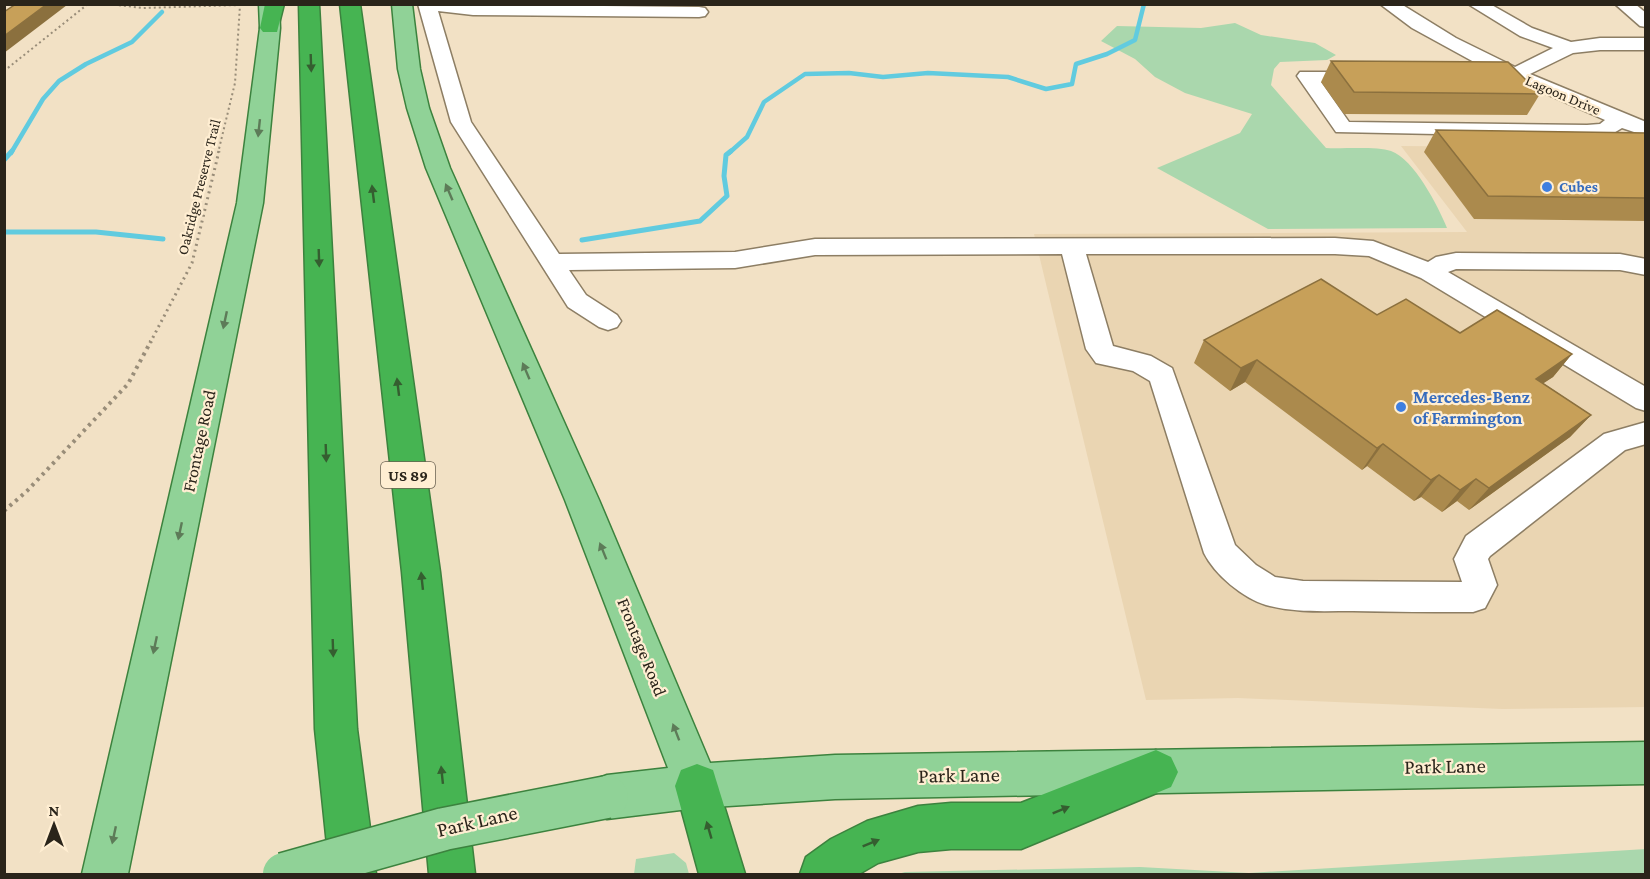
<svg xmlns="http://www.w3.org/2000/svg" width="1650" height="879" viewBox="0 0 1650 879" font-family="'Crimson Pro',serif">
	<style>
		.built { fill: #ead5b2 }
		.green { fill: #aad7ad }
		.lines { fill: none; stroke-linecap: round; stroke-linejoin: round }
		.stream-far1 { stroke: #61cbdf; stroke-width: 4.5 }
		.stream { stroke: #61cbdf; stroke-width: 5 }
		.minor-casing { stroke: #8d7e64; stroke-width: 3 }
		.major-casing { stroke: #3c823e; stroke-width: 3 }
		.highway-casing { stroke: #3c823e; stroke-width: 3 }
		.path-far2 { stroke: #998d79; stroke-width: 2; stroke-dasharray: 2 3; stroke-linecap: butt }
		.path-far1 { stroke: #998d79; stroke-width: 3; stroke-dasharray: 2 4; stroke-linecap: butt }
		.path { stroke: #998d79; stroke-width: 4; stroke-dasharray: 3 4.5; stroke-linecap: butt }
		.minor { fill: #fff; fill-rule: evenodd }
		.major { fill: #90d297; fill-rule: evenodd }
		.highway { fill: #46b452; fill-rule: evenodd }
		.major-bridge-casing { stroke: #3c823e; stroke-width: 45; stroke-linecap: butt }
		.major-bridge { stroke: #90d297; stroke-width: 42 }
		.wall { fill: #ab8a4d }
		.shaded-wall { fill: #8b703e }
		.building { fill: #c7a059; stroke: #8b703e; stroke-width: 1.5 }
		.oneway { fill: #355e30 }
		.oneway2 { fill: #5d7b58 }
		.shop-dot { fill: #3f7fe0; stroke: #ffeed2; stroke-width: 2 }
		.labels { text-anchor: middle; dominant-baseline: central; stroke-width: 4.5; stroke-linejoin: round; paint-order: stroke }
		.far-street-label { font-size: 15px; fill: #2a241a; stroke: #ffeed2 }
		.far-shop-label { font-size: 15px; font-weight: bold; fill: #366cbe; stroke: #ffeed2; text-anchor: start }
		.shield { fill: #ffeed2; stroke: #6a6151; stroke-width: 1.5 }
		.shield-label { font-size: 16px; font-weight: bold; fill: #2a241a }
		.shop-label { font-size: 18px; font-weight: bold; fill: #366cbe; stroke: #ffeed2; text-anchor: start }
		.street-label { font-size: 18px; fill: #2a241a; stroke: #ffeed2 }
		.near-street-label { font-size: 21px; fill: #2a241a; stroke: #ffeed2 }
	</style>
	<rect width="100%" height="100%" fill="#f2e1c5"/>
	<!-- built -->
	<polygon class="built" points="1401,146 1645,148 1645,707 1502,709 1238,698 1146,700 1034,234 1467,232"/>
	<!-- green -->
	<g class="green">
		<path d="M1235,23L1261,35L1315,43L1336,55L1327,60L1280,62L1274,69L1271,85L1326,148C1342,149 1377,146 1391,151C1414,159 1438,206 1447,228L1268,229L1157,168L1240,133L1252,114L1185,93L1155,77L1135,59L1101,41L1117,26L1201,28Z"/>
		<polygon points="1646,849 1645,874 898,874 905,872 1140,867 1249,873"/>
		<polygon points="674,853 686,863 689,874 634,874 636,859"/>
	</g>
	<g class="lines">
		<!-- stream-far1 -->
		<g class="stream-far1">
			<polyline points="11,153 43,99 59,81 86,64 132,42 162,12"/>
			<polyline points="729,153 747,137 764,102 805,74 849,73 883,77 928,73 1008,77 1046,89 1072,84 1076,64 1107,54 1135,40 1144,4"/>
		</g>
		<!-- stream -->
		<g class="stream">
			<polyline points="4,160 12,151"/>
			<polyline points="4,232 96,232 163,239"/>
			<polyline points="582,240 700,221 727,196 724,176 726,155 731,151"/>
		</g>
		<defs>
			<g id="minor">
				<path d="M418,4L699,7L705,8L708,12L705,16L699,17L473,15L438,11L471,122L559,254L735,252L815,239L1335,238L1373,241L1428,262L1436,257L1456,253L1620,254L1646,259V275L1620,270L1456,269L1448,272L1646,387V411L1636,408L1421,278L1369,256L1335,254H1086L1113,346L1151,356L1172,368L1235,545L1256,565L1275,577L1303,581L1462,582L1454,559L1466,536L1604,434L1646,422V444L1625,450L1490,556L1488,559L1497,585L1485,608L1473,612C1433,612 1393,612 1353,611C1325,611 1294,613 1266,605C1243,598 1215,575 1204,553L1150,381L1133,371L1096,363L1086,349L1062,254L815,255L735,268L569,270L586,295L617,315L621,321L617,327L608,330L599,327L568,307L451,122Z"/>
				<polygon points="1380,4 1401,4 1456,38 1515,67 1553,48 1520,36 1468,4 1490,4 1532,28 1571,42 1600,38 1646,38 1646,50 1600,50 1573,53 1530,74 1646,122 1646,136 1622,128 1612,134 1587,137 1336,132 1297,76 1300,72 1370,72 1373,76 1370,80 1321,82 1349,122 1587,125 1600,124 1605,120 1474,62 1412,28"/>
				<polygon points="1615,4 1635,4 1646,13 1646,27 1640,26"/>
			</g>
			<g id="major">
				<polygon points="259,4 279,4 280,28 263,203 128,874 82,874 237,203 260,28"/>
				<polygon points="392,4 412,4 420,69 429,108 450,168 599,500 710,763 835,755 1646,742 1646,784 835,799 697,808 607,819 591,813 585,797 591,781 607,775 668,768 565,500 426,168 407,108 398,69"/>
			</g>
			<g id="highway">
				<polygon points="265,4 284,4 277,32 263,32 260,28"/>
				<polygon points="299,4 319,4 357,729 376,874 330,874 315,729"/>
				<polygon points="340,4 360,4 440,572 475,874 429,874 402,572"/>
				<polygon points="1156,750 1171,757 1178,772 1171,787 1021,849 951,849 918,852 878,863 859,874 800,874 806,857 831,839 867,821 918,806 951,803 1021,803"/>
				<polygon points="697,764 713,770 745,874 699,874 675,786 681,770"/>
			</g>
		</defs>
		<!-- minor casing -->
		<use href="#minor" class="minor-casing"/>
		<!-- major casing -->
		<use href="#major" class="major-casing"/>
		<!-- highway casing -->
		<use href="#highway" class="highway-casing"/>
		<!-- path-far2 -->
		<g class="path-far2">
			<polyline points="109,4 143,8 240,5 235,83 218,153"/>
			<polyline points="4,71 88,4"/>
		</g>
		<!-- path-far1 -->
		<polyline class="path-far1" points="150,343 192,263 219,151"/>
		<!-- path -->
		<polyline class="path" points="4,511 27,491 128,384 151,341"/>
		<!-- minor -->
		<use href="#minor" class="minor"/>
		<!-- major -->
		<use href="#major" class="major"/>
		<!-- highway -->
		<use href="#highway" class="highway"/>
		<defs>
			<polyline id="major-bridge" points="284,874 444,829 607,797"/>
		</defs>
		<!-- major-bridge casing -->
		<use href="#major-bridge" class="major-bridge-casing"/>
		<!-- major-bridge -->
		<use href="#major-bridge" class="major-bridge"/>
	</g>
	<!-- wall -->
	<g class="wall">
		<polygon points="1331,61 1540,94 1527,115 1344,114 1321,82"/>
		<polygon points="1436,130 1646,133 1646,221 1474,219 1424,152"/>
		<polygon points="1377,315 1460,333 1572,354 1553,377 1543,383 1591,415 1570,437 1469,510 1457,501 1442,512 1421,497 1414,501 1367,466 1362,470 1245,382 1230,391 1194,363 1204,340"/>
	</g>
	<!-- shaded-wall -->
	<g class="shaded-wall">
		<polygon points="47,4 66,4 67,5 4,53 4,36"/>
		<polygon points="1572,354 1553,377 1517,401 1536,379"/>
		<polygon points="1257,360 1245,382 1230,391 1241,368"/>
		<polygon points="1591,415 1570,437 1469,510 1489,488"/>
		<polygon points="1383,444 1367,466 1362,470 1377,448"/>
		<polygon points="1439,475 1421,497 1414,501 1431,480"/>
		<polygon points="1476,479 1457,501 1442,512 1460,490"/>
	</g>
	<!-- building -->
	<g class="building">
		<polygon points="16,4 47,4 4,36 4,12"/>
		<polygon points="1331,61 1508,62 1540,94 1354,92"/>
		<polygon points="1436,130 1646,133 1646,198 1488,196"/>
		<polygon points="1321,279 1377,315 1406,299 1460,333 1497,310 1572,354 1536,379 1591,415 1489,488 1476,479 1460,490 1439,475 1431,480 1383,444 1377,448 1257,360 1241,368 1204,340"/>
	</g>
	<!-- one-way arrows -->
	<defs><path id="oneway-solid" d="M-6-.8H1V-3.2L6.5 0L1 3.2V.8H-6Z" transform="scale(1.5)"/></defs>
	<g class="oneway">
		<use href="#oneway-solid" transform="translate(311 63) rotate(88)"/>
		<use href="#oneway-solid" transform="translate(373 194) rotate(-97)"/>
		<use href="#oneway-solid" transform="translate(319 258) rotate(88)"/>
		<use href="#oneway-solid" transform="translate(398 387) rotate(-97)"/>
		<use href="#oneway-solid" transform="translate(326 453) rotate(88)"/>
		<use href="#oneway-solid" transform="translate(422 581) rotate(-96)"/>
		<use href="#oneway-solid" transform="translate(333 648) rotate(88)"/>
		<use href="#oneway-solid" transform="translate(442 775) rotate(-96)"/>
		<use href="#oneway-solid" transform="translate(1061 810) rotate(-22)"/>
		<use href="#oneway-solid" transform="translate(709 830) rotate(-106)"/>
		<use href="#oneway-solid" transform="translate(871 843) rotate(-22)"/>
	</g>
	<g class="oneway2">
		<use href="#oneway-solid" transform="translate(259 128) rotate(96)"/>
		<use href="#oneway-solid" transform="translate(449 192) rotate(-113)"/>
		<use href="#oneway-solid" transform="translate(225 320) rotate(102)"/>
		<use href="#oneway-solid" transform="translate(526 371) rotate(-113)"/>
		<use href="#oneway-solid" transform="translate(180 531) rotate(102)"/>
		<use href="#oneway-solid" transform="translate(603 551) rotate(-112)"/>
		<use href="#oneway-solid" transform="translate(155 645) rotate(102)"/>
		<use href="#oneway-solid" transform="translate(676 732) rotate(-111)"/>
		<use href="#oneway-solid" transform="translate(114 835) rotate(102)"/>
	</g>
	<!-- markers -->
	<g class="shop-dot">
		<circle cx="1547" cy="187" r="6"/>
		<circle cx="1401" cy="407" r="6"/>
	</g>
	<g class="labels">
		<!-- far-street labels -->
		<g class="far-street-label">
			<text transform="translate(1563 95) rotate(23)">Lagoon Drive</text>
			<text transform="translate(199 187) rotate(-76)">Oakridge Preserve Trail</text>
		</g>
		<!-- far-shop labels -->
		<g class="far-shop-label">
			<text x="1559" y="187">Cubes</text>
		</g>
		<!-- shield labels -->
		<rect class="shield" x="381" y="462" width="54" height="26" rx="4.5"/>
		<g class="shield-label">
			<text x="408" y="475">US 89</text>
		</g>
		<!-- shop labels -->
		<g class="shop-label">
			<text x="1413" y="397">Mercedes-Benz<tspan x="1413" dy="21">of Farmington</tspan></text>
		</g>
		<!-- street labels -->
		<g class="street-label">
			<text transform="translate(199 441) rotate(-78)">Frontage Road</text>
			<text transform="translate(642 647) rotate(68)">Frontage Road</text>
		</g>
		<!-- near-street labels -->
		<g class="near-street-label">
			<text transform="translate(1445 766) rotate(-1)">Park Lane</text>
			<text transform="translate(959 775) rotate(-1)">Park Lane</text>
			<text transform="translate(477 821) rotate(-13)">Park Lane</text>
		</g>
	</g>
	<!-- border -->
	<rect width="1650" height="879" fill="none" stroke="#2a241a" stroke-width="12"/>
	<!-- north arrow -->
	<g transform="translate(54 825)" stroke="#ffeed2" stroke-width="4.5" paint-order="stroke">
	<path d="M0-4.5L10 22L0 15L-10 22Z" fill="#2a241a"/>
	<text y="-9" font-size="16" font-weight="bold" text-anchor="middle" fill="#2a241a">N</text>
	</g>
</svg>
